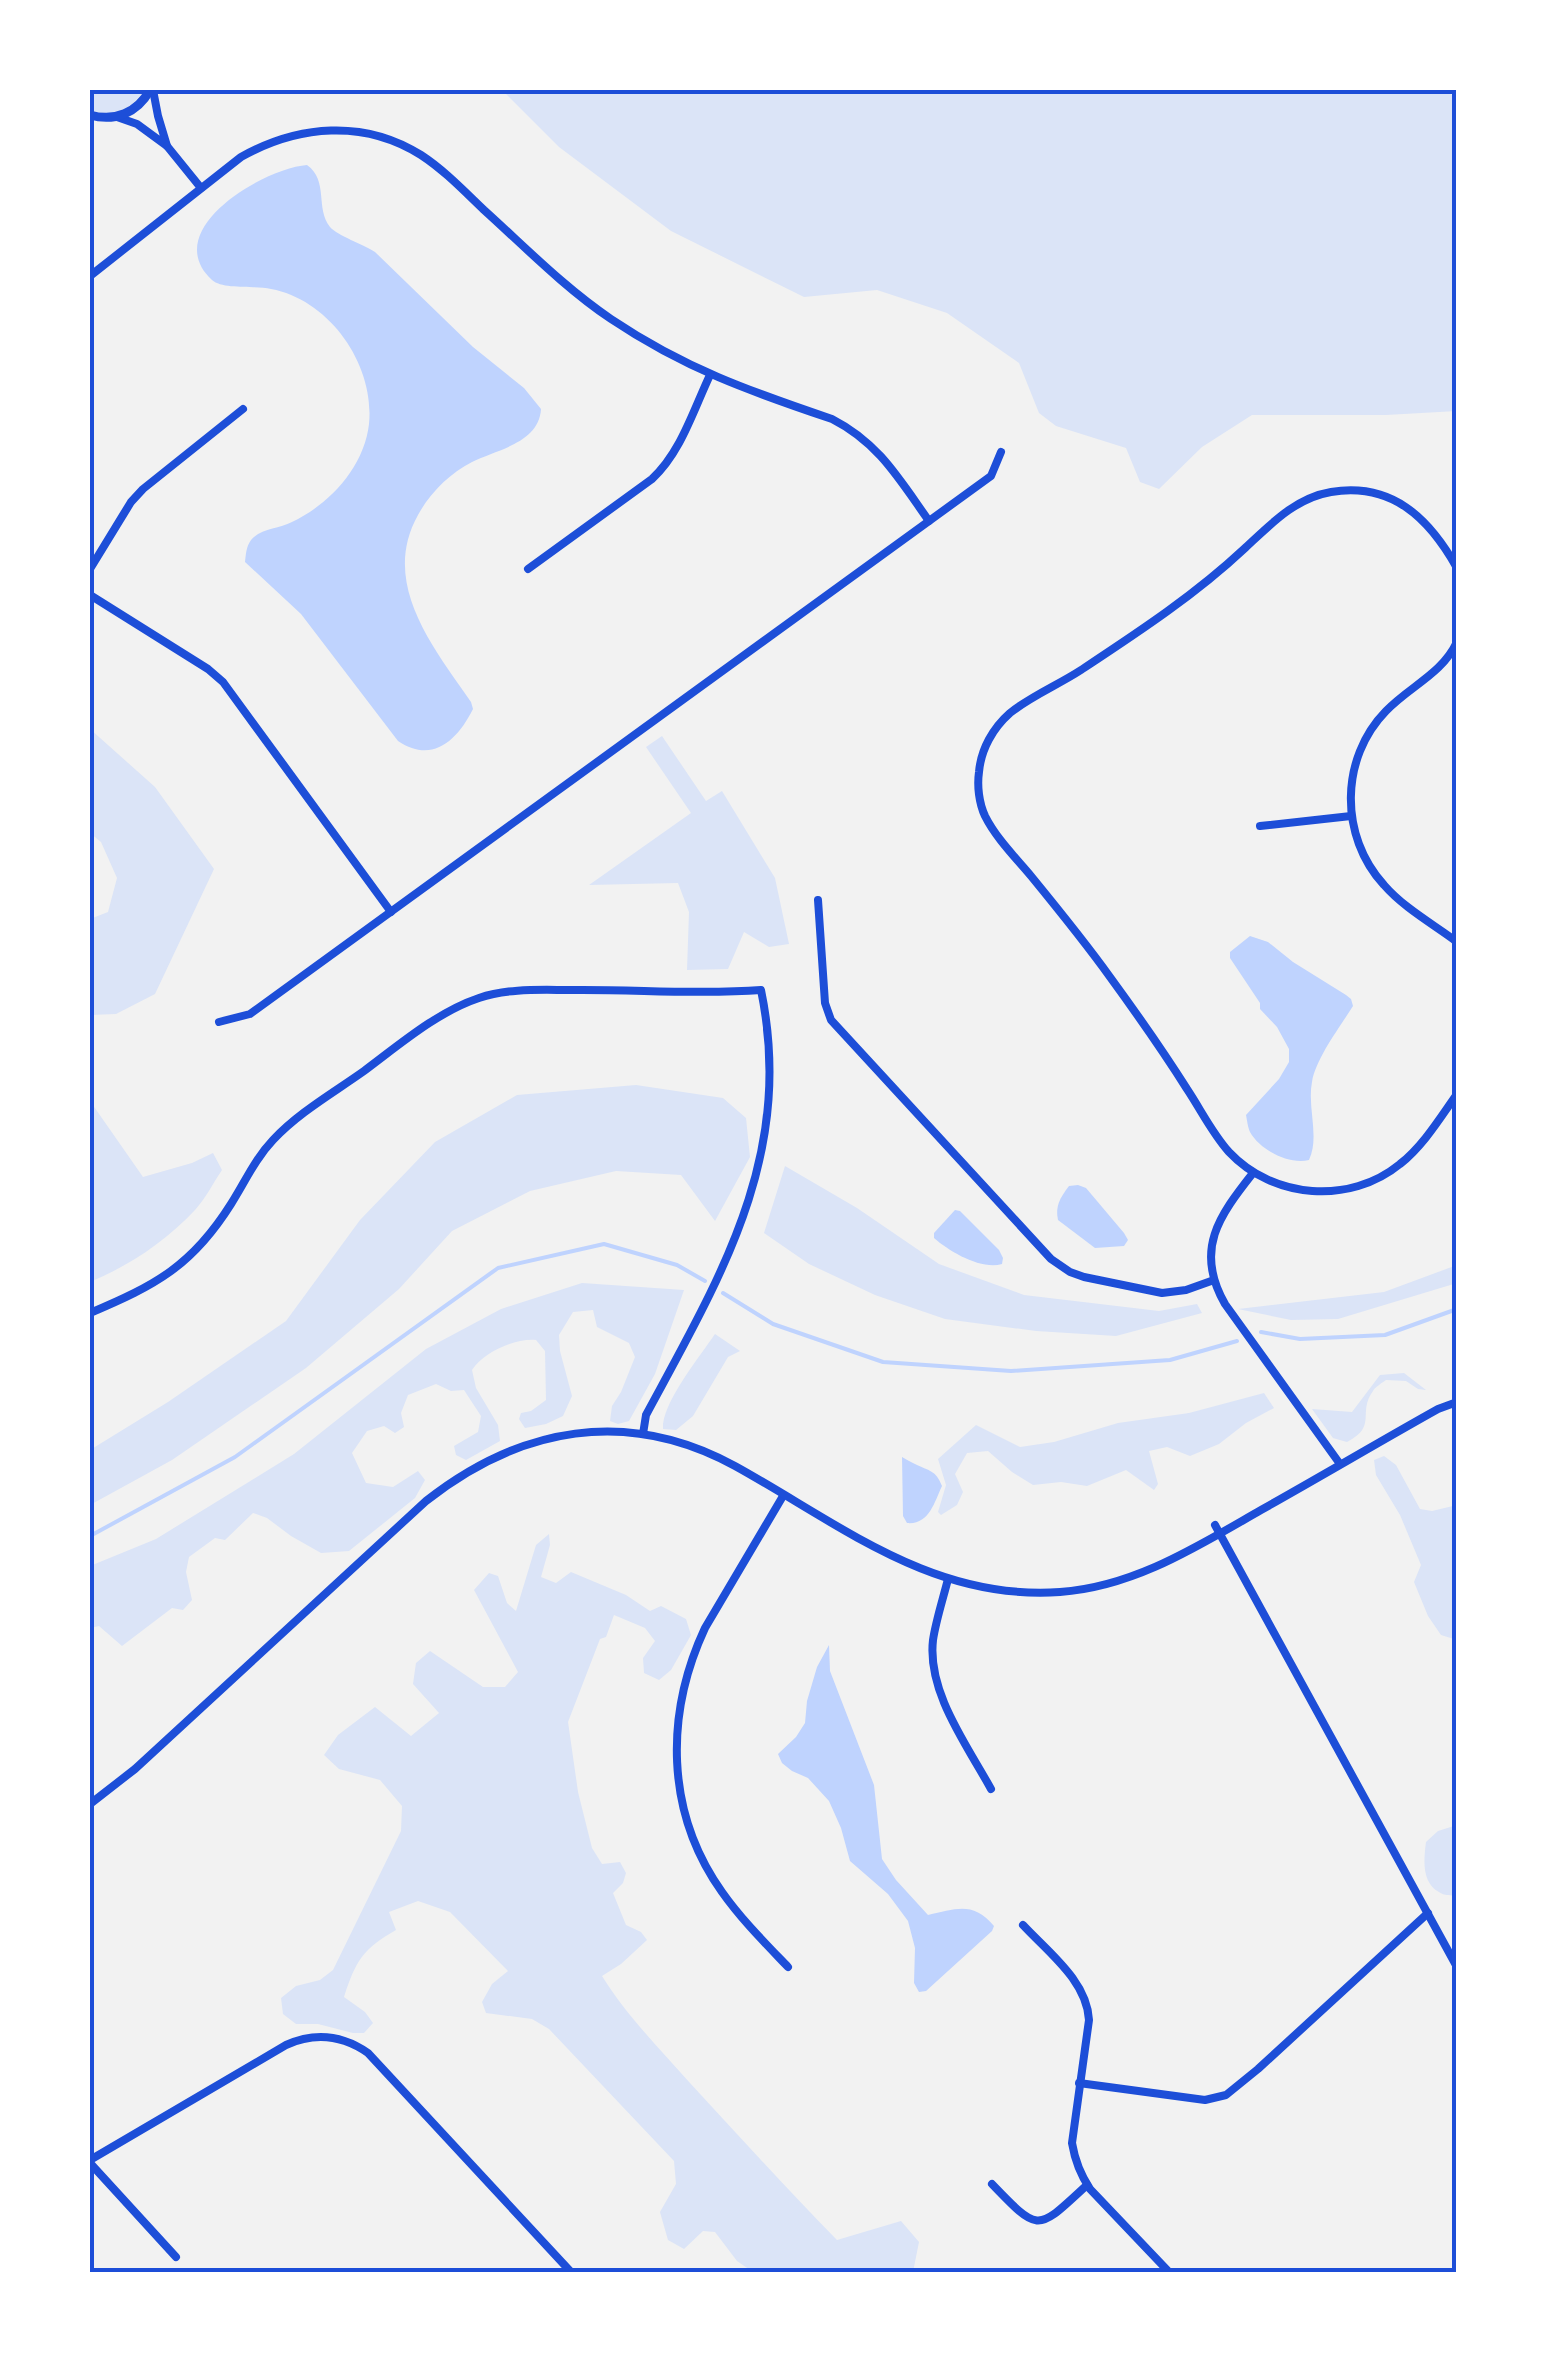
<svg xmlns="http://www.w3.org/2000/svg" width="1547" height="2362" viewBox="0 0 1547 2362" font-family="'Exo 2',sans-serif">
	<style>
		.green { fill: #dbe4f7 }
		.water { fill: #bfd3fe }
		.lines { fill: none; stroke-linecap: round; stroke-linejoin: round }
		.stream { stroke: #bfd3fe; stroke-width: 4 }
		.minor { stroke: #1d4ed8; stroke-width: 8 }
		.tertiary { stroke: #1d4ed8; stroke-width: 9 }
		.neatline { fill: none; stroke: #1d4ed8; stroke-width: 4 }
	</style>
	<rect width="100%" height="100%" fill="#f2f2f2"/>
	<!-- green -->
	<g class="green">
		<path d="M90,90H144C132,110 112,117 90,110Z"/>
		<polygon points="502,90 1444,90 1457,98 1457,411 1386,415 1252,415 1202,447 1159,489 1140,482 1126,448 1056,426 1039,413 1019,363 947,313 877,290 804,297 671,231 559,147"/>
		<polygon points="90,729 155,787 214,869 155,994 116,1014 90,1015 90,919 108,912 117,878 101,842 90,833"/>
		<polygon points="662,736 706,801 722,791 775,878 789,944 769,947 744,932 728,969 687,970 689,912 678,883 589,885 691,813 646,747"/>
		<polygon points="636,1085 723,1098 746,1118 750,1157 715,1221 681,1175 616,1171 530,1191 452,1231 399,1289 306,1368 172,1460 90,1505 90,1450 168,1402 286,1321 360,1220 435,1142 517,1095"/>
		<path d="M90,1101L143,1177L192,1163L213,1153L222,1170C213,1183 206,1198 195,1210C166,1241 129,1266 90,1282Z"/>
		<polygon points="785,1166 857,1208 939,1264 1024,1295 1159,1311 1197,1304 1202,1313 1116,1336 1036,1331 945,1319 875,1295 809,1264 764,1233"/>
		<polygon points="1457,1265 1457,1283 1338,1319 1291,1320 1238,1309 1384,1292"/>
		<path d="M582,1283L684,1290L655,1374L629,1421L618,1424L610,1421L612,1406L621,1392L635,1357L629,1343L597,1327L593,1310L573,1312L559,1335L560,1351L572,1396L563,1416L546,1424L525,1428L519,1419L521,1413L531,1411L546,1400L545,1351L536,1340C515,1338 484,1352 472,1370L476,1388L498,1425L500,1441L466,1460L456,1455L454,1446L478,1432L481,1416L464,1390L451,1391L436,1384L408,1395L401,1413L404,1427L395,1433L384,1426L367,1431L352,1453L366,1483L393,1487L418,1471L425,1480L415,1498L349,1551L321,1553L291,1536L267,1518L253,1513L225,1540L215,1538L189,1557L186,1572L192,1600L183,1610L172,1608L122,1646L99,1626L90,1628V1566L156,1539L294,1454L426,1349L501,1309Z"/>
		<path d="M715,1334L740,1351L728,1357L693,1416L676,1430L663,1429C661,1404 701,1355 715,1334Z"/>
		<path d="M1404,1373L1426,1390L1418,1389L1406,1381L1386,1380C1383,1382 1374,1388 1373,1391C1357,1413 1378,1426 1347,1442L1333,1438L1312,1409L1352,1412L1380,1375Z"/>
		<polygon points="1264,1393 1274,1408 1246,1423 1219,1444 1190,1456 1167,1447 1149,1451 1158,1484 1154,1490 1126,1470 1087,1486 1061,1482 1033,1485 1012,1472 988,1451 967,1453 955,1474 963,1492 957,1505 941,1515 938,1512 946,1485 938,1459 976,1425 1020,1447 1054,1442 1118,1423 1189,1413"/>
		<polygon points="1384,1456 1396,1465 1420,1509 1432,1511 1457,1505 1457,1640 1441,1635 1428,1616 1414,1582 1421,1565 1400,1515 1376,1475 1374,1460"/>
		<path d="M549,1534L550,1545L541,1577L556,1583L571,1572L626,1595L650,1611L661,1606L686,1619L691,1635L671,1670L659,1680L644,1673L643,1658L655,1641L645,1628L614,1615L606,1637L600,1639L568,1722L578,1792L592,1848L602,1864L620,1862L626,1873L623,1883L613,1893L626,1925L641,1932L647,1940L621,1964L602,1976C626,2015 660,2049 690,2083C739,2136 787,2189 837,2240L901,2221L919,2242L913,2272H753L737,2261L715,2232L703,2231L684,2249L668,2240L660,2212L676,2184L674,2161L549,2029L532,2019L486,2013L482,2002L492,1984L508,1971L450,1912L418,1901L389,1912L396,1930C363,1949 356,1960 344,1997L365,2012L373,2023L364,2033H353L318,2024H296L283,2014L281,1998L296,1986L320,1980L333,1970L401,1831L402,1806L380,1780L339,1769L324,1755L338,1735L375,1707L411,1736L439,1713L413,1684L416,1663L430,1651L483,1687H505L518,1672L474,1590L489,1573L498,1576L507,1603L516,1611L536,1545Z"/>
		<path d="M1457,1825V1896C1451,1895 1444,1896 1439,1892C1421,1882 1424,1858 1426,1842L1438,1831Z"/>
	</g>
	<!-- water -->
	<g class="water">
		<path d="M307,165C329,181 315,208 330,227C338,236 363,244 375,252L473,347L524,388L541,409C539,443 498,449 472,462C450,473 430,493 418,515C380,583 433,647 471,702L473,709C457,741 432,764 398,741L301,614L245,562C246,554 246,547 251,540C261,528 279,529 292,522C330,504 364,467 369,424C375,365 330,300 271,289C255,285 223,290 212,280C158,230 264,168 307,165Z"/>
		<path d="M1250,936L1268,942L1293,962L1346,995L1351,999L1353,1006C1340,1027 1316,1058 1312,1082C1307,1108 1320,1136 1309,1160C1289,1165 1260,1150 1250,1132C1248,1128 1247,1120 1246,1115L1279,1079L1289,1062V1049L1277,1027L1260,1009V1003L1230,958V952Z"/>
		<path d="M1078,1185L1086,1188L1124,1233L1128,1240L1124,1246L1095,1248L1058,1220C1055,1206 1060,1198 1069,1186Z"/>
		<path d="M955,1210L960,1211L999,1250L1003,1258L1002,1264C981,1270 950,1252 934,1238V1233Z"/>
		<path d="M902,1457C906,1459 910,1462 915,1464C929,1471 936,1470 942,1486C934,1503 929,1525 907,1523L903,1516Z"/>
		<path d="M829,1645L830,1671L874,1785L882,1859L896,1880L928,1915C956,1909 973,1901 994,1926L992,1931L926,1991L919,1992L914,1983L915,1948L908,1921L888,1894L850,1861L841,1828L829,1801L808,1778L792,1771L782,1763L778,1754L796,1737L805,1723L807,1701L817,1667Z"/>
	</g>
	<g class="lines">
		<!-- stream -->
		<g class="stream">
			<polyline points="723,1293 773,1324 883,1362 1011,1371 1170,1360 1237,1341"/>
			<polyline points="1261,1332 1300,1339 1385,1335 1457,1309"/>
			<polyline points="90,1536 235,1457 498,1268 604,1244 677,1265 705,1281"/>
		</g>
		<!-- minor -->
		<g class="minor">
			<polyline points="117,117 137,124 167,146 158,116 153,90"/>
			<polyline points="167,146 201,188"/>
			<path d="M90,276L241,157C298,125 364,119 421,155C444,170 464,191 484,210C525,247 565,288 611,319C684,368 749,391 832,419C879,443 899,479 929,521"/>
			<path d="M1457,568C1429,518 1392,482 1331,492C1295,498 1270,525 1244,549C1195,595 1137,633 1081,670C1058,685 1031,696 1010,713C993,728 981,749 979,772C977,786 979,803 985,816C996,838 1015,857 1031,876C1058,909 1085,942 1110,977C1137,1014 1163,1051 1187,1089C1201,1110 1212,1133 1229,1152C1273,1199 1350,1205 1400,1164C1423,1146 1440,1118 1457,1094"/>
			<polyline points="90,569 131,502 143,489 243,409"/>
			<path d="M528,569L652,479C681,452 693,411 710,375"/>
			<polyline points="90,595 208,669 223,682 391,912"/>
			<path d="M1457,642C1442,674 1410,686 1386,711C1340,758 1339,836 1384,885C1404,908 1433,924 1457,942"/>
			<polyline points="1260,826 1351,816"/>
			<polyline points="818,900 825,1003 831,1020 1051,1259 1070,1272 1084,1277 1162,1293 1186,1290 1214,1280"/>
			<polyline points="219,1022 250,1014 991,476 1001,452"/>
			<path d="M1253,1173C1219,1216 1194,1250 1225,1304L1340,1464"/>
			<path d="M90,1313C156,1285 192,1266 231,1204C245,1182 255,1159 273,1140C298,1113 333,1093 364,1071C399,1045 437,1012 479,998C508,988 540,990 570,990C633,989 698,995 761,990C795,1155 721,1276 646,1415L643,1434"/>
			<path d="M783,1496L705,1628C665,1714 665,1812 722,1892C741,1919 765,1943 788,1967"/>
			<polyline points="1215,1525 1457,1967"/>
			<path d="M948,1579C943,1599 936,1620 933,1640C927,1692 967,1745 991,1789"/>
			<path d="M90,1804L135,1769L426,1501C520,1427 627,1407 735,1466C840,1524 932,1601 1060,1592C1134,1587 1198,1546 1261,1510C1320,1477 1379,1442 1438,1409L1457,1402"/>
			<path d="M1023,1925C1049,1953 1087,1981 1089,2020L1072,2143C1075,2161 1080,2174 1090,2189L1169,2272"/>
			<polyline points="1079,2083 1205,2100 1226,2095 1258,2069 1428,1913"/>
			<path d="M90,2160L286,2045C315,2032 342,2035 368,2053L571,2272"/>
			<polyline points="90,2163 176,2257"/>
			<path d="M992,2184C1040,2234 1037,2231 1087,2185"/>
		</g>
		<!-- tertiary -->
		<path class="tertiary" d="M90,115C115,122 137,113 150,90"/>
	</g>
	<!-- border -->
	<rect width="1547" height="2362" fill="none" stroke="#ffffff" stroke-width="185"/>
	<rect x="92" y="92" width="1362" height="2178" class="neatline"/>
</svg>
